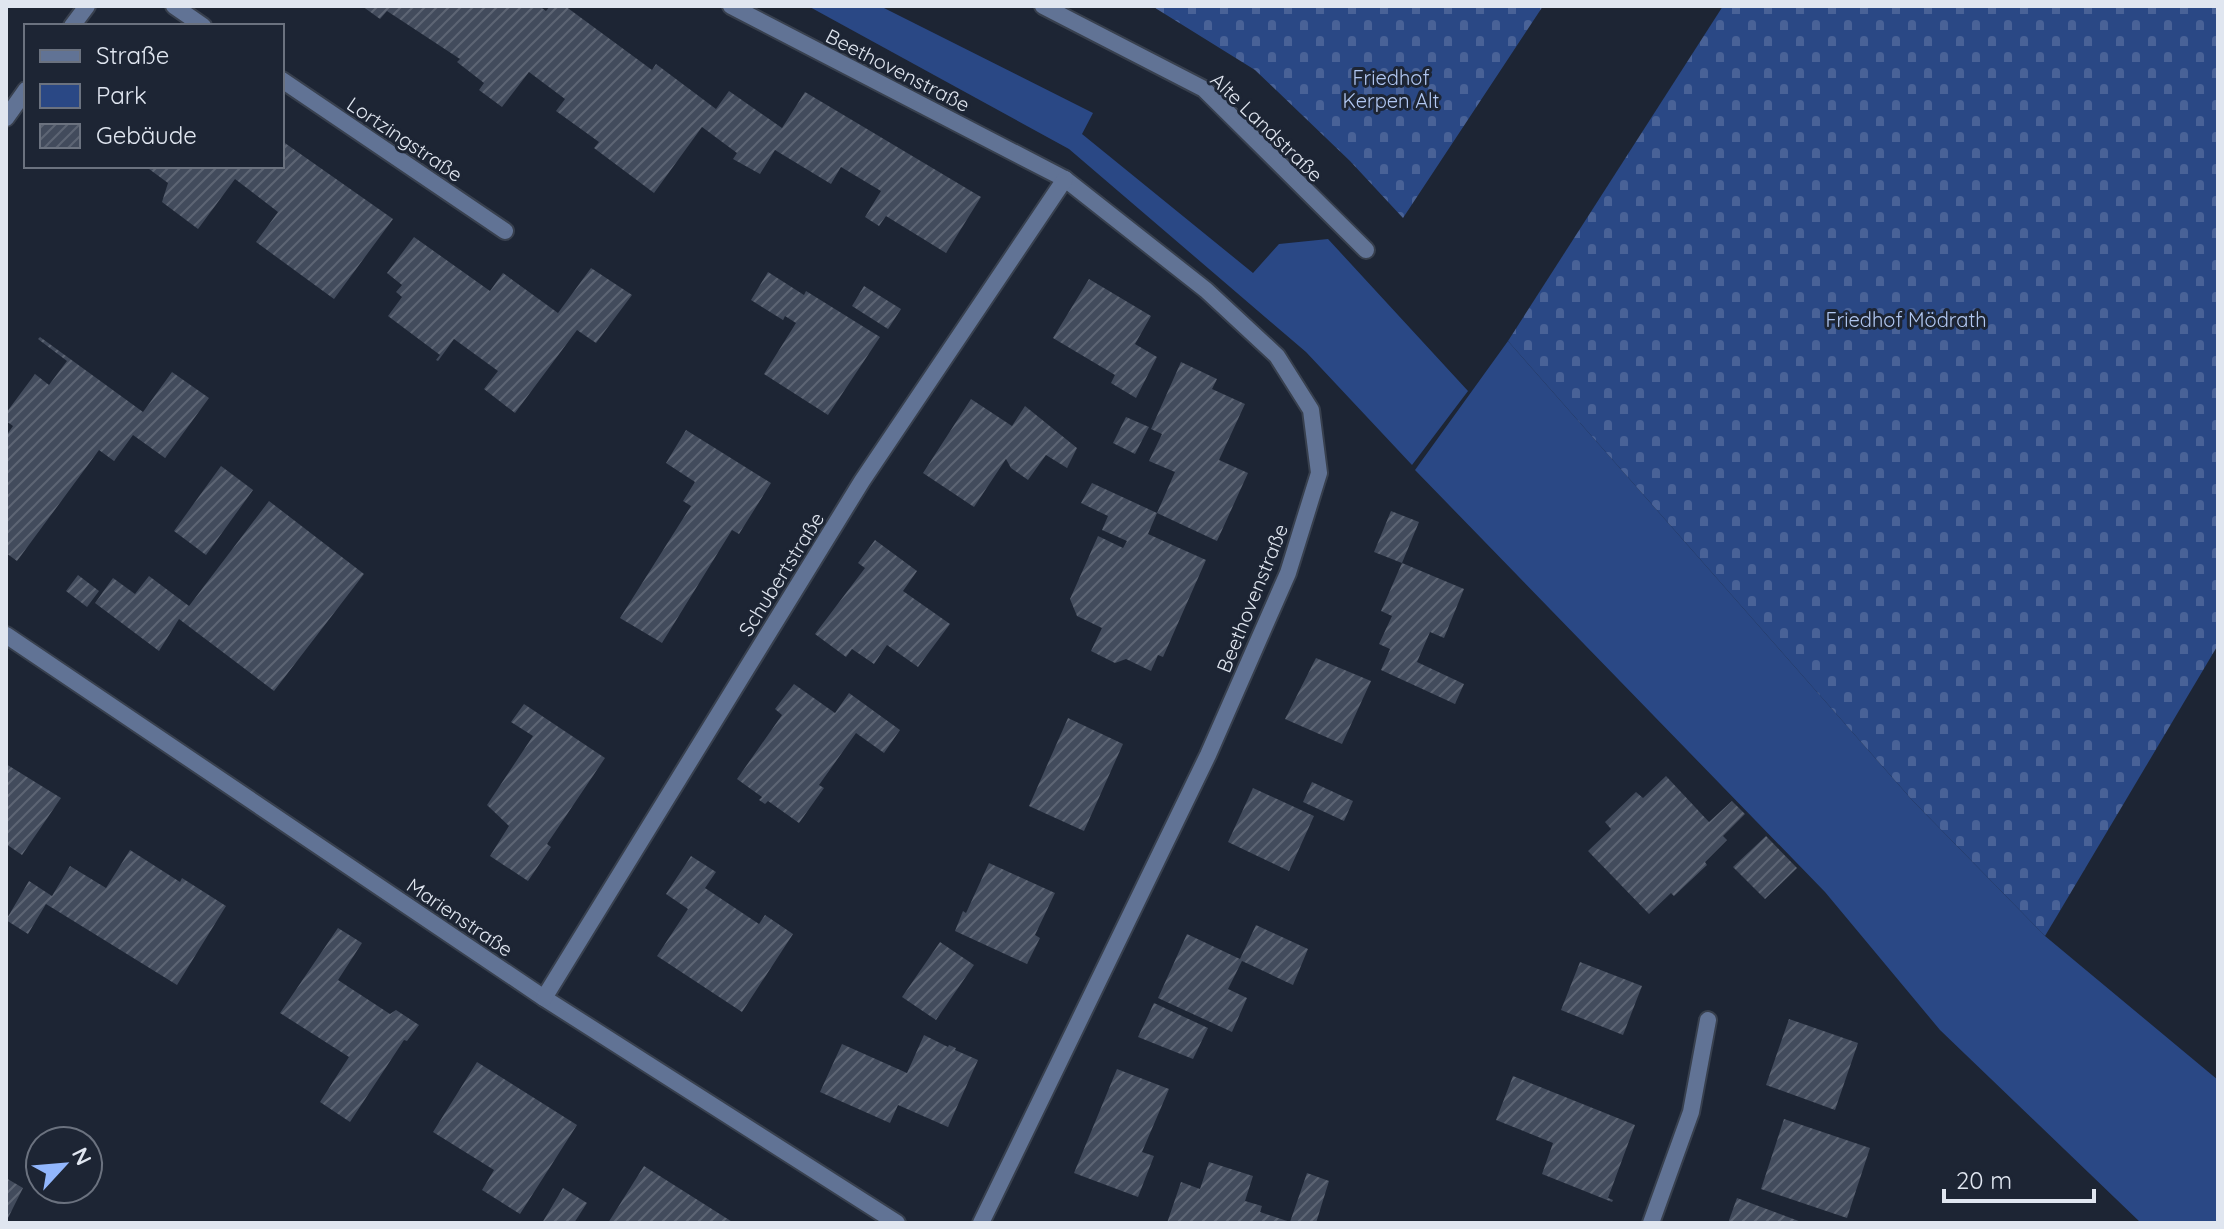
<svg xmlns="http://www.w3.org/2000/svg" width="2224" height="1229" viewBox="0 0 2224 1229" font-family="Quicksand,sans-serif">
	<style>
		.green { fill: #2a4885 }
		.cemetery { fill: url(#cemetery-stones) }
		.building { fill: url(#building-hatch) }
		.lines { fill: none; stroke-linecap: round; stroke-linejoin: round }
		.street-casing { stroke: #38404e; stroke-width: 20 }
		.street { stroke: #617395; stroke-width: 16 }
		.labels { text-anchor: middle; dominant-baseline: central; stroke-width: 6; stroke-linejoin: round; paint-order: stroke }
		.street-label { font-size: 20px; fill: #e0e6f0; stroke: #1d2534 }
		.park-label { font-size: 20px; fill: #b2c8f2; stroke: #1d2534 }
	</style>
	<defs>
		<pattern id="cemetery-stones" width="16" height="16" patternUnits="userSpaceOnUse" patternTransform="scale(2)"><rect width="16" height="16" fill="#2a4885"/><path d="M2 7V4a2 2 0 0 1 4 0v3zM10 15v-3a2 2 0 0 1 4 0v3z" fill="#496297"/></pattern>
		<pattern id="building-hatch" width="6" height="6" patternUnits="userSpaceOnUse" patternTransform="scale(2)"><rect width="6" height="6" fill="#424b5c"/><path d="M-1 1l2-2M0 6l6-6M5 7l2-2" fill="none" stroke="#5d6574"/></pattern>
	</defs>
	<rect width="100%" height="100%" fill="#1d2534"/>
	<!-- green -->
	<g class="green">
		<polygon points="808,6 880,6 1093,113 1082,134 1253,273 1279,244 1328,239 1468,391 1412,465 1306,352 1069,149"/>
		<polygon points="1508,341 1913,801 2045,936 2218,1080 2218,1223 2141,1223 1940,1030 1825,892 1415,470"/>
	</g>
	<!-- cemetery -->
	<g class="cemetery">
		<polygon points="1152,6 1543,6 1403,218 1350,161 1255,70"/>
		<polygon points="1723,6 2218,6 2218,645 2045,936 1913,801 1508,341"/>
	</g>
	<!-- building -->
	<g class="building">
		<polygon points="362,6 539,6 546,11 550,6 565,6 652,70 656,64 716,109 729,91 782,128 805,92 981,197 946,253 886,216 879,226 865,217 881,191 841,167 831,184 775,150 760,174 733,159 737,153 702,127 654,193 594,148 599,142 556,111 565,99 529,72 502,107 479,90 484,83 457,62 460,59 387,11 380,19"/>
		<polygon points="282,141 393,219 334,299 256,242 278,212 235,179 198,229 162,202 168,183 145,166 282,166"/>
		<polygon points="414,237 490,291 503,273 558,313 591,268 632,295 596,343 577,330 515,413 484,389 498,371 454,339 438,361 436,360 440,355 388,316 402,297 396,292 402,285 387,273"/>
		<polygon points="768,272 804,295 806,291 880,337 828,415 764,374 796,323 785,316 783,320 751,300"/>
		<polygon points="1089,279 1151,316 1135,344 1157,357 1136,398 1111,383 1115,375 1053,338"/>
		<polygon points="864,286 901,309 888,329 852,306"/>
		<polygon points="40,337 143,412 172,372 209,398 165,458 133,435 114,461 99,450 17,561 6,553 6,436 13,426 6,421 6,413 35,374 49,385 67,361 38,339"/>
		<polygon points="1181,362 1217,379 1212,389 1245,404 1219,460 1248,473 1217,541 1157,513 1175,472 1149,461 1162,434 1151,429"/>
		<polygon points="971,399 1012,426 1025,406 1077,448 1067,468 1046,455 1028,480 1011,468 1006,459 974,507 923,473"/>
		<polygon points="1126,417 1149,427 1135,454 1113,443"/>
		<polygon points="686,430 771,483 739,534 732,530 662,643 620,618 691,506 683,501 695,482 666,463"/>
		<polygon points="221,466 253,490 206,555 174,531"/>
		<polygon points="1092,483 1157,513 1148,534 1206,560 1163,657 1158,655 1151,671 1126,659 1115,663 1091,651 1102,628 1077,616 1070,599 1098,536 1123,548 1127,541 1102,530 1108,516 1081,503"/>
		<polygon points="269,501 364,574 274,691 179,619 159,651 95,603 113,578 135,594 149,576 189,606"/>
		<polygon points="1391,511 1419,522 1402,563 1374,552"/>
		<polygon points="875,540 917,571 903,591 950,624 918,667 887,645 874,664 852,649 846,657 815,634 865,568 858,563"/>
		<polygon points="1402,563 1464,589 1444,638 1430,632 1417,662 1464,684 1455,704 1381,670 1390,649 1379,644 1392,616 1381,611"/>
		<polygon points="78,575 99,591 87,607 66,591"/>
		<polygon points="1316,658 1371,681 1342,744 1285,719"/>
		<polygon points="794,684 835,713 849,693 900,730 884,753 856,733 819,785 824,788 799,823 768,801 765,804 759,800 762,797 737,779 782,715 775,709"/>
		<polygon points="524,704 605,758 547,844 551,847 528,881 490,856 509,826 487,805 533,736 511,722"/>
		<polygon points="1068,718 1123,744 1084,831 1029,806"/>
		<polygon points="6,764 61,798 22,855 6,844"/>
		<polygon points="1666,776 1709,822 1732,801 1745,814 1723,836 1727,840 1705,862 1707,865 1674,896 1671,893 1649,914 1588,851 1611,829 1605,822 1636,792 1643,798"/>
		<polygon points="1312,782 1353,801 1344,821 1303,802"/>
		<polygon points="1253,788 1314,816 1289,871 1228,842"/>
		<polygon points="1766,836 1797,868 1765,899 1733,867"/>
		<polygon points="130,850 180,882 182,878 226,906 177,985 46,904 28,934 6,920 29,881 52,896 70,866 106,888"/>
		<polygon points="691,856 716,872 705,888 759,924 765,915 793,934 742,1012 657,956 688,909 666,894"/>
		<polygon points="989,863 1055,893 1035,935 1040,938 1027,964 955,931 963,911 966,913"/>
		<polygon points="1256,925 1308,949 1293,985 1242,961 1228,989 1247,998 1232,1032 1158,998 1187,934 1240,959"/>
		<polygon points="338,928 362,943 338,980 390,1014 396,1010 419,1025 407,1041 404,1040 350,1122 320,1102 349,1057 280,1013"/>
		<polygon points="940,942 974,965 936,1020 902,997"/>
		<polygon points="1580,962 1642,986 1623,1035 1561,1010"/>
		<polygon points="1154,1003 1208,1028 1193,1059 1138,1037"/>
		<polygon points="1789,1019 1858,1043 1835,1110 1766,1085"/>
		<polygon points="924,1035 948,1047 949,1045 956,1048 955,1050 978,1060 948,1127 898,1105 890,1123 820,1092 842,1044 907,1073"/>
		<polygon points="477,1062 577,1125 520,1214 482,1190 494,1170 433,1132"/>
		<polygon points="1117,1069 1169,1089 1142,1152 1154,1156 1138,1197 1074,1173"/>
		<polygon points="1513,1076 1635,1125 1608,1198 1613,1200 1612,1202 1542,1174 1553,1143 1496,1120"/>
		<polygon points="1784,1119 1870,1148 1847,1218 1761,1189"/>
		<polygon points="1209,1162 1253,1176 1245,1201 1262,1206 1260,1212 1290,1222 1307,1173 1329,1181 1316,1223 1167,1223 1181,1182 1200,1189"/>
		<polygon points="644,1166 734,1223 608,1223"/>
		<polygon points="6,1178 23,1188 6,1222"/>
		<polygon points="563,1188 587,1203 574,1223 542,1223"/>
		<polygon points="1737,1198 1804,1223 1728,1223"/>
	</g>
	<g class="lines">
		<defs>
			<g id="street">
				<polyline points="174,6 203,26"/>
				<polyline points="731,6 1065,179 1206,290 1277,356 1311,410 1319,473 1288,573 1208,755 981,1223"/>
				<polyline points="1043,6 1204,89 1366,250"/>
				<polyline points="72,26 87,6"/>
				<polyline points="282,80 505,231"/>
				<polyline points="6,118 26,90"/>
				<polyline points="6,635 544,998 897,1223"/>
				<polyline points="544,998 862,481 1065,179"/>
				<polyline points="1651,1223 1691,1112 1708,1020"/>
			</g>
		</defs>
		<!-- street casing -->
		<use href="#street" class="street-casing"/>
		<!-- street -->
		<use href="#street" class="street"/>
	</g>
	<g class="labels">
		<!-- street labels -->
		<g class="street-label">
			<text transform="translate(898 70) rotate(27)">Beethovenstraße</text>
			<text transform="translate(1267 127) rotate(44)">Alte Landstraße</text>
			<text transform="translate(405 139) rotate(34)">Lortzingstraße</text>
			<text transform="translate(781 574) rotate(-58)">Schubertstraße</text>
			<text transform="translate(1252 598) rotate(-68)">Beethovenstraße</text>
			<text transform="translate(460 917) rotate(34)">Marienstraße</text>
		</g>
		<!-- park labels -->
		<g class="park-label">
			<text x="1391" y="77">Friedhof<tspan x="1391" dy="23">Kerpen Alt</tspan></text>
			<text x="1906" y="319">Friedhof Mödrath</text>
		</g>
	</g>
	<!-- border -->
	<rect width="2224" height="1229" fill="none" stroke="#e0e6f0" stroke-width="16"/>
	<!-- legend -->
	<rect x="24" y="24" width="260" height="144" fill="#1d2534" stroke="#6b727f" stroke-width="2"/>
	<rect x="40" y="50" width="40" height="12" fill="#617395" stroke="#6b727f" stroke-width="2"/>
	<text x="96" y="64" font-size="24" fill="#e0e6f0">Straße</text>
	<rect x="40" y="84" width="40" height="24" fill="#2a4885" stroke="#6b727f" stroke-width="2"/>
	<text x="96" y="104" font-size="24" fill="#e0e6f0">Park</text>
	<rect x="40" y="124" width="40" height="24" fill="url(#building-hatch)" stroke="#6b727f" stroke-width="2"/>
	<text x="96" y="144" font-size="24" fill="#e0e6f0">Gebäude</text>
	<!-- north arrow -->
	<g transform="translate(64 1165) rotate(64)"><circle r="38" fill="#1d2534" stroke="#6b727f" stroke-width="2"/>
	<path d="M0-6L14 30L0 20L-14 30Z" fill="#92b7fd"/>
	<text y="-12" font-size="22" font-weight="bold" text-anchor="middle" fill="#e0e6f0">N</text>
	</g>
	<!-- scale -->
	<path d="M1944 1189v12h150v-12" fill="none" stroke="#e0e6f0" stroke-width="4"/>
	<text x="1956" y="1189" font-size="24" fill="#e0e6f0" stroke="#1d2534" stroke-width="6" paint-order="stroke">20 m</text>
</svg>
